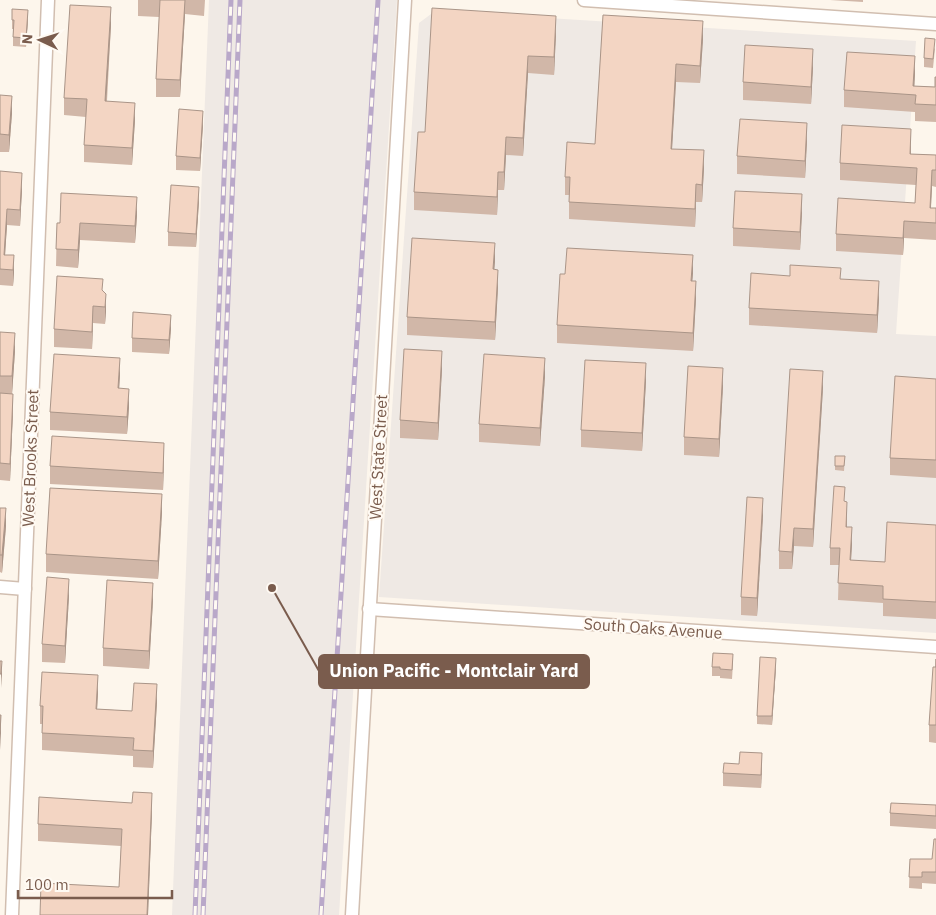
<svg xmlns="http://www.w3.org/2000/svg" width="936" height="915" viewBox="0 0 936 915" font-family="'IBM Plex Sans',sans-serif">
	<style>
		.industrial { fill: #efe9e4 }
		.lines { fill: none; stroke-linecap: round; stroke-linejoin: round }
		.minor-casing { stroke: #d1beb0; stroke-width: 15 }
		.minor { stroke: #fff; stroke-width: 12 }
		.rail-casing { stroke: #b9a8c9; stroke-width: 5 }
		.rail { stroke: #fffaf3; stroke-width: 3; stroke-dasharray: 9; stroke-linecap: butt }
		.wall { fill: #d1b7a8 }
		.shaded-wall { fill: #aa9588 }
		.building { fill: #f3d5c3; stroke: #aa9588 }
		.labels { text-anchor: middle; dominant-baseline: central; stroke-width: 4; stroke-linejoin: round; paint-order: stroke }
		.street-label { font-size: 16px; fill: #7a5c4d; stroke: #fffaf3 }
		.leader { fill: none; stroke: #7a5c4d; stroke-width: 2 }
		.callout-dot { fill: #7a5c4d; stroke: #fffaf3; stroke-width: 2 }
		.callout { fill: #7a5c4d; stroke: #7a5c4d; stroke-width: 2 }
		.callout-label { font-size: 18px; text-anchor: middle; font-weight: bold; fill: #fff }
	</style>
	<rect width="100%" height="100%" fill="#fdf6ec"/>
	<!-- industrial -->
	<g class="industrial">
		<polygon points="209,0 397,0 339,915 172,915"/>
		<polygon points="435,11 916,41 896,334 936,336 936,633 379,597 419,23"/>
	</g>
	<g class="lines">
		<defs>
			<g id="minor">
				<polyline points="584,0 936,24"/>
				<polyline points="0,587 25,589"/>
				<polyline points="369,609 936,647"/>
				<polyline points="12,915 48,0"/>
				<polyline points="352,915 405,0"/>
			</g>
		</defs>
		<!-- minor casing -->
		<use href="#minor" class="minor-casing"/>
		<!-- minor -->
		<use href="#minor" class="minor"/>
		<defs>
			<g id="rail">
				<polyline points="195,915 231,0"/>
				<polyline points="203,915 240,0"/>
				<polyline points="321,915 378,0"/>
			</g>
		</defs>
		<!-- rail casing -->
		<use href="#rail" class="rail-casing"/>
		<!-- rail -->
		<use href="#rail" class="rail"/>
	</g>
	<!-- wall -->
	<g class="wall">
		<polygon points="138,0 205,0 204,16 185,14 180,97 156,97 156,79 159,17 138,16"/>
		<polygon points="830,0 863,0 863,2"/>
		<polygon points="603,15 703,39 700,83 676,82 672,149 704,168 702,202 696,202 695,227 569,219 569,195 565,195 565,177 595,144"/>
		<polygon points="28,19 26,47 13,46 13,29 12,29 12,20"/>
		<polygon points="111,25 107,101 135,120 132,165 84,162 84,145 86,117 64,115 64,98"/>
		<polygon points="556,33 554,75 528,73 523,156 506,155 504,190 498,190 497,215 414,210 414,192 425,132"/>
		<polygon points="935,48 933,68 924,67 924,58"/>
		<polygon points="813,67 811,104 743,100 743,82"/>
		<polygon points="915,73 914,86 935,87 936,77 936,122 915,121 915,112 844,107 844,90"/>
		<polygon points="0,95 12,113 9,152 0,152"/>
		<polygon points="203,124 200,171 176,170 176,156"/>
		<polygon points="807,140 805,178 737,174 737,156"/>
		<polygon points="911,146 911,154 936,155 936,187 932,186 931,208 936,208 936,240 904,238 903,255 836,251 836,234 915,203 916,185 840,180 840,163"/>
		<polygon points="0,171 22,189 20,226 7,225 5,255 14,272 13,286 0,285"/>
		<polygon points="199,200 196,247 168,246 168,232"/>
		<polygon points="802,212 800,250 733,246 733,228"/>
		<polygon points="137,215 135,243 80,240 78,268 56,266 57,223"/>
		<polygon points="495,261 494,269 498,287 495,340 407,335 407,317"/>
		<polygon points="693,273 692,281 696,298 693,351 557,343 557,325"/>
		<polygon points="790,276 841,279 879,299 877,333 749,325 749,308"/>
		<polygon points="103,291 106,311 105,324 93,323 92,349 54,347 54,329"/>
		<polygon points="171,328 169,354 132,352 132,338"/>
		<polygon points="0,332 15,351 12,394 13,411 10,481 0,480"/>
		<polygon points="442,369 438,440 400,438 400,420"/>
		<polygon points="120,375 119,388 129,407 127,434 50,430 50,412"/>
		<polygon points="545,376 540,446 479,442 479,424"/>
		<polygon points="936,379 936,478 890,475 890,458"/>
		<polygon points="646,381 642,451 581,447 581,430"/>
		<polygon points="723,386 719,457 684,455 684,437"/>
		<polygon points="823,388 813,547 794,546 792,569 779,569 779,551"/>
		<polygon points="835,456 845,456 844,471 835,470"/>
		<polygon points="164,461 163,490 50,484 50,466"/>
		<polygon points="845,502 847,519 847,527 852,544 851,560 885,562 936,525 936,619 883,616 883,603 838,600 839,565 830,565 830,548"/>
		<polygon points="0,508 6,526 2,573 0,572"/>
		<polygon points="162,512 158,579 46,572 46,554"/>
		<polygon points="763,516 757,616 741,615 741,597"/>
		<polygon points="69,596 65,663 42,662 42,644"/>
		<polygon points="153,600 149,669 103,666 103,648"/>
		<polygon points="936,659 936,743 929,742 929,725"/>
		<polygon points="733,663 732,679 720,678 720,676 712,676 712,667"/>
		<polygon points="776,667 772,725 757,724 757,716"/>
		<polygon points="98,693 97,709 132,711 157,702 153,768 133,767 133,756 42,750 42,724 40,724 40,706"/>
		<polygon points="762,767 761,788 723,786 723,773"/>
		<polygon points="936,805 936,829 890,826 890,813"/>
		<polygon points="152,811 148,915 40,915 119,887 121,846 38,841 38,824"/>
		<polygon points="936,839 936,884 922,883 922,889 909,888 910,859 932,859"/>
	</g>
	<!-- shaded-wall -->
	<g class="shaded-wall">
		<polygon points="185,0 185,14 180,97 180,80"/>
		<polygon points="111,7 111,25 105,118 105,101"/>
		<polygon points="28,10 28,19 26,47 26,38"/>
		<polygon points="556,16 556,33 554,75 554,57"/>
		<polygon points="703,21 703,39 700,83 700,66"/>
		<polygon points="813,49 813,67 811,104 811,87"/>
		<polygon points="528,56 528,73 523,156 523,138"/>
		<polygon points="915,56 915,73 914,95 913,86"/>
		<polygon points="676,64 676,82 671,166 671,149"/>
		<polygon points="12,96 12,113 9,152 9,135"/>
		<polygon points="135,103 135,120 132,165 132,148"/>
		<polygon points="203,111 203,124 200,171 200,158"/>
		<polygon points="807,123 807,140 805,178 805,161"/>
		<polygon points="911,129 911,146 910,170 910,154"/>
		<polygon points="506,137 506,155 504,190 504,172"/>
		<polygon points="704,150 704,168 702,202 702,185"/>
		<polygon points="932,170 932,186 930,224 930,208"/>
		<polygon points="498,172 498,190 497,215 497,197"/>
		<polygon points="22,173 22,189 20,226 20,210"/>
		<polygon points="696,184 696,202 695,227 695,209"/>
		<polygon points="199,187 199,200 196,247 196,234"/>
		<polygon points="802,194 802,212 800,250 800,232"/>
		<polygon points="137,197 137,215 135,243 135,226"/>
		<polygon points="7,209 7,225 4,271 4,255"/>
		<polygon points="904,221 904,238 903,255 903,238"/>
		<polygon points="80,223 80,240 78,268 78,250"/>
		<polygon points="495,243 495,261 493,287 493,269"/>
		<polygon points="14,255 14,272 13,286 13,270"/>
		<polygon points="693,255 693,273 691,298 691,281"/>
		<polygon points="498,270 498,287 495,340 495,322"/>
		<polygon points="696,281 696,298 693,351 693,333"/>
		<polygon points="879,281 879,299 877,333 877,315"/>
		<polygon points="106,294 106,311 105,324 105,307"/>
		<polygon points="93,306 93,323 92,349 92,332"/>
		<polygon points="171,315 171,328 169,354 169,340"/>
		<polygon points="15,333 15,351 12,394 12,376"/>
		<polygon points="442,351 442,369 438,440 438,423"/>
		<polygon points="120,358 120,375 118,406 118,388"/>
		<polygon points="545,358 545,376 540,446 540,428"/>
		<polygon points="646,363 646,381 642,451 642,433"/>
		<polygon points="723,368 723,386 719,457 719,439"/>
		<polygon points="823,371 823,388 813,547 813,529"/>
		<polygon points="129,389 129,407 127,434 127,417"/>
		<polygon points="13,394 13,411 10,481 10,464"/>
		<polygon points="164,443 164,461 163,490 163,473"/>
		<polygon points="162,494 162,512 158,579 158,561"/>
		<polygon points="763,498 763,516 757,616 757,598"/>
		<polygon points="847,502 847,519 846,544 846,527"/>
		<polygon points="6,508 6,526 2,573 2,555"/>
		<polygon points="852,527 852,544 850,577 850,560"/>
		<polygon points="794,528 794,546 792,569 792,552"/>
		<polygon points="69,579 69,596 65,663 65,646"/>
		<polygon points="153,583 153,600 149,669 149,651"/>
		<polygon points="776,658 776,667 772,725 772,716"/>
		<polygon points="2,661 2,674 1,688 1,674"/>
		<polygon points="98,675 98,693 96,727 96,709"/>
		<polygon points="157,684 157,702 153,768 153,751"/>
		<polygon points="1,715 1,733 0,750 0,733"/>
		<polygon points="762,753 762,767 761,788 761,775"/>
		<polygon points="152,793 152,811 148,915 147,915"/>
	</g>
	<!-- building -->
	<g class="building">
		<polygon points="160,0 185,0 180,80 156,79"/>
		<polygon points="70,5 111,7 105,101 135,103 132,148 84,145 87,99 64,98"/>
		<polygon points="432,8 556,16 554,57 528,56 523,138 506,137 504,172 498,172 497,197 414,192 418,132 425,132"/>
		<polygon points="12,9 28,10 26,38 13,37 14,20 12,20"/>
		<polygon points="603,15 703,21 700,66 676,64 671,149 704,150 702,185 696,184 695,209 569,202 570,177 565,177 567,142 595,144"/>
		<polygon points="925,38 935,39 933,59 924,58"/>
		<polygon points="745,45 813,49 811,87 743,82"/>
		<polygon points="847,52 915,56 913,86 935,87 935,77 936,77 936,105 915,104 916,95 844,90"/>
		<polygon points="0,95 12,96 9,135 0,134"/>
		<polygon points="179,109 203,111 200,158 176,156"/>
		<polygon points="740,119 807,123 805,161 737,156"/>
		<polygon points="842,125 911,129 910,154 936,155 936,170 932,170 930,208 936,208 936,223 904,221 903,238 836,234 838,198 915,203 917,168 840,163"/>
		<polygon points="0,171 22,173 20,210 7,209 4,255 14,255 13,270 0,269"/>
		<polygon points="171,185 199,187 196,234 168,232"/>
		<polygon points="735,191 802,194 800,232 733,228"/>
		<polygon points="61,193 137,197 135,226 80,223 78,250 56,249 57,223 60,223"/>
		<polygon points="412,238 495,243 493,269 498,270 495,322 407,317"/>
		<polygon points="567,248 693,255 691,281 696,281 693,333 557,325 560,274 565,274"/>
		<polygon points="790,265 841,268 840,279 879,281 877,315 749,308 751,273 790,276"/>
		<polygon points="57,276 103,279 102,290 106,294 105,307 93,306 92,332 54,329"/>
		<polygon points="133,312 171,315 169,340 132,338"/>
		<polygon points="0,332 15,333 12,376 0,376"/>
		<polygon points="404,349 442,351 438,423 400,420"/>
		<polygon points="54,354 120,358 118,388 129,389 127,417 50,412"/>
		<polygon points="484,354 545,358 540,428 479,424"/>
		<polygon points="585,360 646,363 642,433 581,430"/>
		<polygon points="688,366 723,368 719,439 684,437"/>
		<polygon points="790,369 823,371 813,529 794,528 792,552 779,551"/>
		<polygon points="895,376 936,379 936,460 890,458"/>
		<polygon points="0,393 13,394 10,464 0,463"/>
		<polygon points="52,436 164,443 163,473 50,466"/>
		<polygon points="835,456 845,456 844,466 835,466"/>
		<polygon points="834,486 845,487 844,501 847,502 846,527 852,527 850,560 885,562 887,522 936,525 936,602 883,599 883,586 838,583 840,548 830,548"/>
		<polygon points="50,488 162,494 158,561 46,554"/>
		<polygon points="747,497 763,498 757,598 741,597"/>
		<polygon points="0,508 6,508 2,555 0,555"/>
		<polygon points="47,577 69,579 65,646 42,644"/>
		<polygon points="107,580 153,583 149,651 103,648"/>
		<polygon points="713,653 733,654 732,670 720,669 720,667 712,667"/>
		<polygon points="760,657 776,658 772,716 757,716"/>
		<polygon points="936,659 936,725 929,725 933,667 936,667"/>
		<polygon points="0,661 2,661 1,674 0,674"/>
		<polygon points="42,672 98,675 96,709 132,711 134,683 157,684 153,751 133,750 134,738 42,733 43,706 40,706"/>
		<polygon points="0,715 1,715 0,733"/>
		<polygon points="740,752 762,753 761,775 723,773 724,763 739,764"/>
		<polygon points="133,792 152,793 147,915 40,915 41,883 119,887 122,829 38,824 39,797 132,803"/>
		<polygon points="891,803 936,805 936,816 890,813"/>
		<polygon points="934,839 936,839 936,872 922,872 922,877 909,877 910,859 932,859"/>
	</g>
	<g class="labels">
		<!-- street labels -->
		<g class="street-label">
			<text transform="translate(378 457) rotate(-87)">West State Street</text>
			<text transform="translate(30 458) rotate(-88)">West Brooks Street</text>
			<text transform="translate(653 628) rotate(4)">South Oaks Avenue</text>
		</g>
	</g>
	<!-- callouts -->
	<path class="leader" d="M272 588L319 671"/>
	<circle class="callout-dot" cx="272" cy="588" r="5"/>
	<rect class="callout" x="319" y="655" width="270" height="33" rx="5"/>
	<g class="callout-label">
		<text x="454" y="677">Union Pacific - Montclair Yard</text>
	</g>
	<!-- north arrow -->
	<g transform="translate(40 40) rotate(274)" stroke="#fffaf3" stroke-width="4" paint-order="stroke">
	<path d="M0-4L9 19L0 12L-9 19Z" fill="#7a5c4d"/>
	<text y="-8" font-size="14" font-weight="bold" text-anchor="middle" fill="#7a5c4d">N</text>
	</g>
	<!-- scale -->
	<path d="M18 890v8h154v-8" fill="none" stroke="#7a5c4d" stroke-width="2.5"/>
	<text x="25" y="890" font-size="15" fill="#7a5c4d" stroke="#fffaf3" stroke-width="4" paint-order="stroke">100 m</text>
</svg>
